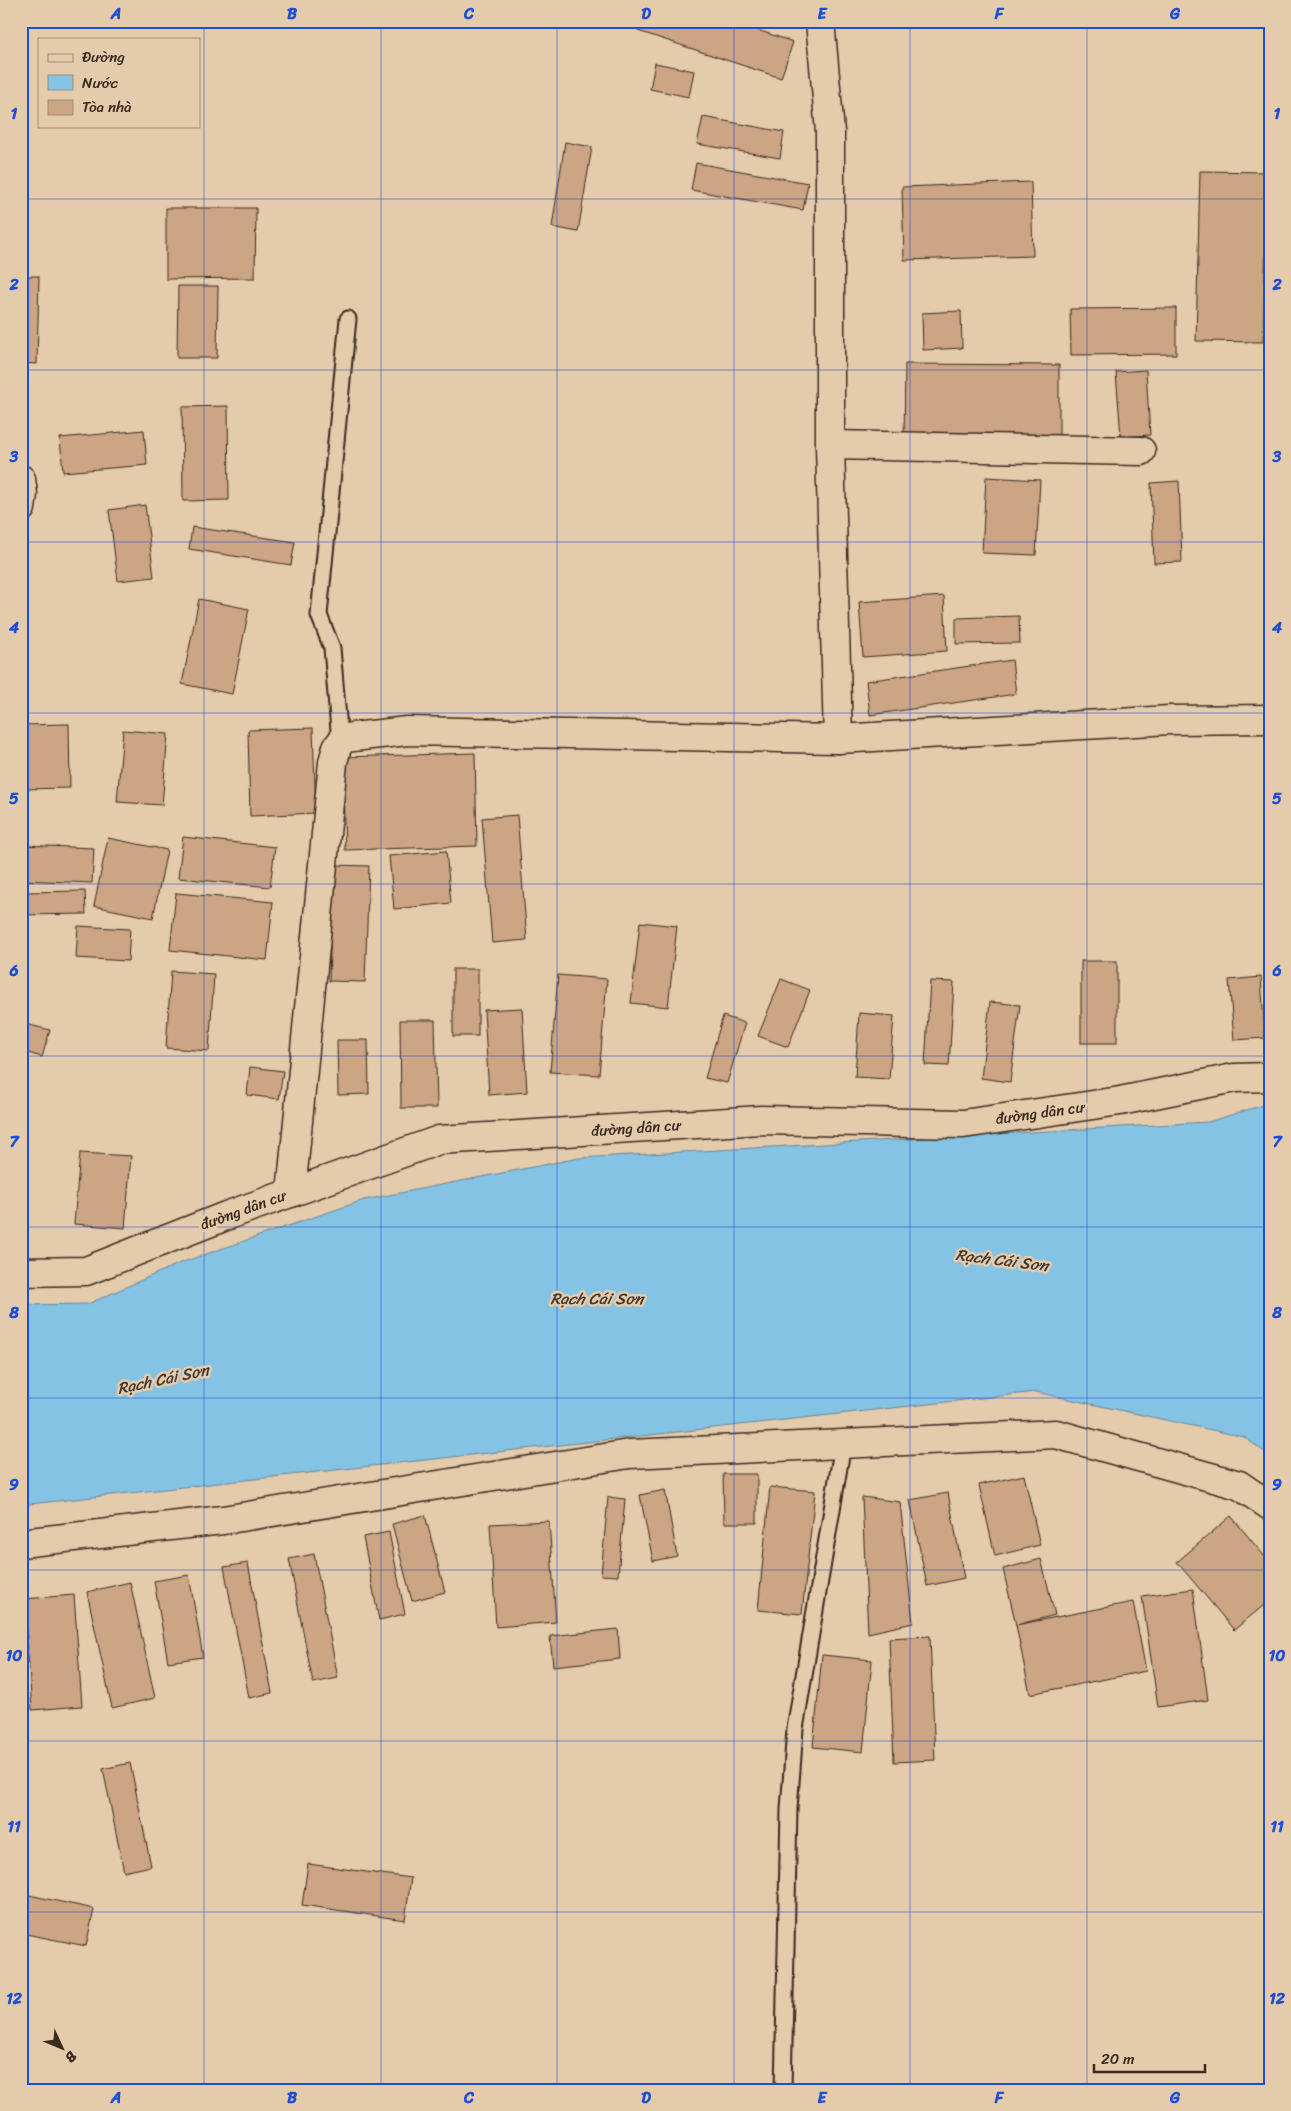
<svg xmlns="http://www.w3.org/2000/svg" width="1291" height="2111" viewBox="0 0 1291 2111" font-family="Sriracha,sans-serif">
	<style>
		.water { fill: #85c3e5; stroke: #678695 }
		.building { fill: #cca585; stroke: #3b2a1e }
		.lines { fill: none; stroke-linecap: round; stroke-linejoin: round }
		.lane-casing { stroke: #3b2a1e; stroke-width: 19 }
		.street-casing { stroke: #3b2a1e; stroke-width: 31 }
		.lane { stroke: #e4cbac; stroke-width: 15 }
		.street { stroke: #e4cbac; stroke-width: 28 }
		.grid { fill: none; stroke: #1d4ed8; stroke-width: 1; stroke-opacity: 0.55 }
		.labels { text-anchor: middle; dominant-baseline: central; stroke-width: 5; stroke-linejoin: round; paint-order: stroke }
		.street-label { font-size: 15px; fill: #3b2a1e; stroke: #e4cbac }
		.water-label { font-size: 16px; font-style: italic; fill: #423932; stroke: #e4cbac }
		.neatline { fill: none; stroke: #1d4ed8; stroke-width: 2 }
		.grid-label { font-size: 16px; text-anchor: middle; font-weight: bold; fill: #1d4ed8 }
	</style>
	<rect width="100%" height="100%" fill="#e4cbac"/>
	<filter id="ink" filterUnits="userSpaceOnUse"><feTurbulence type="fractalNoise" baseFrequency=".02" numOctaves="2"/><feDisplacementMap in="SourceGraphic" scale="10" xChannelSelector="R" yChannelSelector="G"/><feConvolveMatrix kernelMatrix="1 2 1 2 8 2 1 2 1" color-interpolation-filters="sRGB"/></filter>
	<g filter="url(#ink)">
		<!-- water -->
		<polygon class="water" points="1270,1103 1270,1456 1244,1437 1036,1392 21,1505 21,1305 88,1304 180,1263 364,1200 579,1158 1208,1122"/>
		<!-- building -->
		<g class="building">
			<polygon points="641,21 731,21 793,42 781,78 638,31"/>
			<polygon points="655,63 694,71 689,97 650,89"/>
			<polygon points="703,117 784,132 780,158 697,144"/>
			<polygon points="565,142 592,147 578,232 552,227"/>
			<polygon points="696,163 808,183 803,210 691,190"/>
			<polygon points="1200,171 1268,172 1263,342 1196,341"/>
			<polygon points="1031,182 1033,256 904,260 902,187"/>
			<polygon points="166,208 256,208 255,278 166,279"/>
			<polygon points="21,276 39,276 37,364 21,363"/>
			<polygon points="178,286 218,286 217,358 177,358"/>
			<polygon points="1176,308 1176,354 1071,355 1070,309"/>
			<polygon points="961,311 962,348 923,350 922,313"/>
			<polygon points="905,364 1059,365 1059,442 904,442"/>
			<polygon points="1146,370 1150,435 1121,437 1116,372"/>
			<polygon points="228,406 229,500 183,501 182,407"/>
			<polygon points="144,430 147,465 63,472 60,438"/>
			<polygon points="986,477 1040,480 1036,555 982,553"/>
			<polygon points="1179,481 1182,562 1154,563 1151,483"/>
			<polygon points="145,505 154,577 118,581 109,510"/>
			<polygon points="192,527 295,542 291,565 189,549"/>
			<polygon points="944,596 947,651 863,657 859,602"/>
			<polygon points="199,599 249,609 232,694 182,684"/>
			<polygon points="1019,616 1020,643 956,644 956,618"/>
			<polygon points="1012,660 1016,694 870,715 866,681"/>
			<polygon points="69,724 70,788 21,789 21,725"/>
			<polygon points="313,728 316,813 250,816 248,730"/>
			<polygon points="123,730 168,734 162,805 117,802"/>
			<polygon points="475,753 477,846 345,850 342,757"/>
			<polygon points="517,815 527,940 492,943 482,818"/>
			<polygon points="183,837 275,847 270,887 178,878"/>
			<polygon points="108,838 167,850 153,918 94,906"/>
			<polygon points="21,845 94,848 92,883 21,880"/>
			<polygon points="446,851 451,903 394,909 389,856"/>
			<polygon points="333,865 369,866 365,982 329,981"/>
			<polygon points="85,891 86,914 21,915 21,892"/>
			<polygon points="176,893 273,902 267,960 170,950"/>
			<polygon points="640,922 677,926 668,1007 631,1003"/>
			<polygon points="78,926 130,929 128,961 76,958"/>
			<rect x="1081" y="961" width="36" height="82"/>
			<rect x="453" y="969" width="25" height="67"/>
			<polygon points="171,971 214,974 209,1051 166,1048"/>
			<polygon points="558,975 607,979 599,1075 550,1072"/>
			<polygon points="1261,977 1265,1038 1234,1040 1229,980"/>
			<polygon points="781,979 810,990 788,1047 758,1036"/>
			<polygon points="930,981 954,982 949,1066 925,1065"/>
			<polygon points="990,1002 1020,1005 1010,1082 981,1078"/>
			<polygon points="522,1008 527,1092 489,1095 484,1010"/>
			<polygon points="859,1013 894,1016 889,1079 855,1077"/>
			<polygon points="723,1016 745,1023 727,1083 705,1078"/>
			<polygon points="400,1020 435,1020 437,1108 401,1108"/>
			<polygon points="21,1023 50,1030 42,1057 21,1051"/>
			<polygon points="337,1040 368,1040 369,1094 338,1095"/>
			<polygon points="250,1067 283,1071 279,1099 247,1095"/>
			<polygon points="21,1094 26,1095 21,1110"/>
			<polygon points="80,1153 131,1156 125,1228 74,1224"/>
			<polygon points="723,1474 757,1474 757,1523 724,1523"/>
			<polygon points="1024,1475 1040,1545 995,1556 979,1485"/>
			<polygon points="770,1487 815,1491 802,1614 758,1610"/>
			<polygon points="665,1490 677,1556 653,1561 640,1495"/>
			<polygon points="948,1493 964,1578 927,1586 910,1500"/>
			<polygon points="608,1497 625,1499 618,1576 601,1575"/>
			<polygon points="862,1497 900,1502 913,1623 868,1633"/>
			<polygon points="425,1515 445,1592 412,1601 392,1524"/>
			<polygon points="1231,1516 1270,1563 1270,1600 1234,1630 1177,1562"/>
			<polygon points="549,1521 556,1622 496,1627 490,1524"/>
			<polygon points="389,1532 405,1614 379,1620 363,1537"/>
			<polygon points="314,1554 338,1678 313,1683 289,1559"/>
			<polygon points="1041,1559 1055,1615 1016,1625 1003,1569"/>
			<polygon points="248,1563 272,1693 249,1698 224,1567"/>
			<polygon points="189,1575 203,1657 168,1662 154,1581"/>
			<polygon points="130,1582 155,1698 112,1708 87,1592"/>
			<polygon points="1193,1589 1208,1700 1158,1707 1142,1596"/>
			<polygon points="74,1595 82,1706 32,1710 24,1599"/>
			<polygon points="1133,1602 1146,1671 1030,1694 1016,1625"/>
			<polygon points="618,1629 620,1659 553,1666 550,1636"/>
			<polygon points="930,1636 935,1760 894,1762 889,1638"/>
			<polygon points="822,1655 872,1660 863,1752 813,1747"/>
			<polygon points="130,1763 151,1866 124,1872 103,1769"/>
			<polygon points="308,1864 411,1878 405,1920 302,1905"/>
			<polygon points="24,1894 94,1909 86,1946 21,1933 21,1906"/>
		</g>
		<g class="lines">
			<defs>
				<g id="lane">
					<polyline points="340,742 332,648 319,615 348,319"/>
					<polyline points="783,2090 789,1809 795,1729 843,1444"/>
				</g>
				<g id="street">
					<polyline points="830,445 1141,451"/>
					<polyline points="21,479 23,494 21,508"/>
					<polyline points="838,739 1170,720 1270,719"/>
					<polyline points="291,1193 333,762 337,747 344,738 407,731 838,739 830,445 830,132 820,21"/>
					<polyline points="21,1272 86,1271 226,1216 439,1140 761,1120 963,1124 1120,1101 1234,1078 1270,1077"/>
					<polyline points="21,1543 223,1520 629,1454 1056,1434 1239,1485 1270,1506"/>
				</g>
			</defs>
			<!-- lane casing -->
			<use href="#lane" class="lane-casing"/>
			<!-- street casing -->
			<use href="#street" class="street-casing"/>
			<!-- lane -->
			<use href="#lane" class="lane"/>
			<!-- street -->
			<use href="#street" class="street"/>
		</g>
	</g>
	<!-- grid -->
	<path class="grid" d="M204,21V2090M381,21V2090M557,21V2090M734,21V2090M910,21V2090M1087,21V2090M21,199H1270M21,370H1270M21,542H1270M21,713H1270M21,884H1270M21,1056H1270M21,1227H1270M21,1398H1270M21,1570H1270M21,1741H1270M21,1912H1270"/>
	<g class="labels">
		<!-- street labels -->
		<g class="street-label">
			<text transform="translate(1040 1113) rotate(-8)">đường dân cư</text>
			<text transform="translate(636 1128) rotate(-4)">đường dân cư</text>
			<text transform="translate(243 1210) rotate(-20)">đường dân cư</text>
		</g>
		<!-- water labels -->
		<g class="water-label">
			<text transform="translate(1002 1260) rotate(7)">Rạch Cái Sơn</text>
			<text x="597" y="1298">Rạch Cái Sơn</text>
			<text transform="translate(163 1379) rotate(-12)">Rạch Cái Sơn</text>
		</g>
	</g>
	<!-- margin -->
	<rect width="1291" height="2111" fill="none" stroke="#e4cbac" stroke-width="55"/>
	<!-- legend -->
	<rect x="38" y="38" width="162" height="90" fill="#e4cbac" stroke="#a08b73"/>
	<rect x="48" y="54" width="25" height="8" fill="#e4cbac" stroke="#a08b73"/>
	<text x="82" y="62" font-size="15" fill="#3b2a1e">Đường</text>
	<rect x="48" y="75" width="25" height="15" fill="#85c3e5" stroke="#a08b73"/>
	<text x="82" y="88" font-size="15" fill="#3b2a1e">Nước</text>
	<rect x="48" y="100" width="25" height="15" fill="#cca585" stroke="#a08b73"/>
	<text x="82" y="112" font-size="15" fill="#3b2a1e">Tòa nhà</text>
	<!-- north arrow -->
	<g transform="translate(62 2048) rotate(134)" stroke="#e4cbac" stroke-width="4" paint-order="stroke">
	<path d="M0-4L9 19L0 12L-9 19Z" fill="#3b2a1e"/>
	<text y="-8" font-size="14" font-weight="bold" text-anchor="middle" fill="#3b2a1e">B</text>
	</g>
	<!-- scale -->
	<path d="M1094 2064v8h111v-8" fill="none" stroke="#3b2a1e" stroke-width="2.5"/>
	<text x="1101" y="2064" font-size="15" fill="#3b2a1e" stroke="#e4cbac" stroke-width="4" paint-order="stroke">20 m</text>
	<rect x="28" y="28" width="1236" height="2056" class="neatline"/>
	<g class="grid-label">
		<text x="116" y="19">A</text>
		<text x="292" y="19">B</text>
		<text x="469" y="19">C</text>
		<text x="646" y="19">D</text>
		<text x="822" y="19">E</text>
		<text x="999" y="19">F</text>
		<text x="1175" y="19">G</text>
		<text x="14" y="119">1</text>
		<text x="1277" y="119">1</text>
		<text x="14" y="290">2</text>
		<text x="1277" y="290">2</text>
		<text x="14" y="462">3</text>
		<text x="1277" y="462">3</text>
		<text x="14" y="633">4</text>
		<text x="1277" y="633">4</text>
		<text x="14" y="804">5</text>
		<text x="1277" y="804">5</text>
		<text x="14" y="976">6</text>
		<text x="1277" y="976">6</text>
		<text x="14" y="1147">7</text>
		<text x="1277" y="1147">7</text>
		<text x="14" y="1318">8</text>
		<text x="1277" y="1318">8</text>
		<text x="14" y="1490">9</text>
		<text x="1277" y="1490">9</text>
		<text x="14" y="1661">10</text>
		<text x="1277" y="1661">10</text>
		<text x="14" y="1832">11</text>
		<text x="1277" y="1832">11</text>
		<text x="14" y="2004">12</text>
		<text x="1277" y="2004">12</text>
		<text x="116" y="2103">A</text>
		<text x="292" y="2103">B</text>
		<text x="469" y="2103">C</text>
		<text x="646" y="2103">D</text>
		<text x="822" y="2103">E</text>
		<text x="999" y="2103">F</text>
		<text x="1175" y="2103">G</text>
	</g>
</svg>
